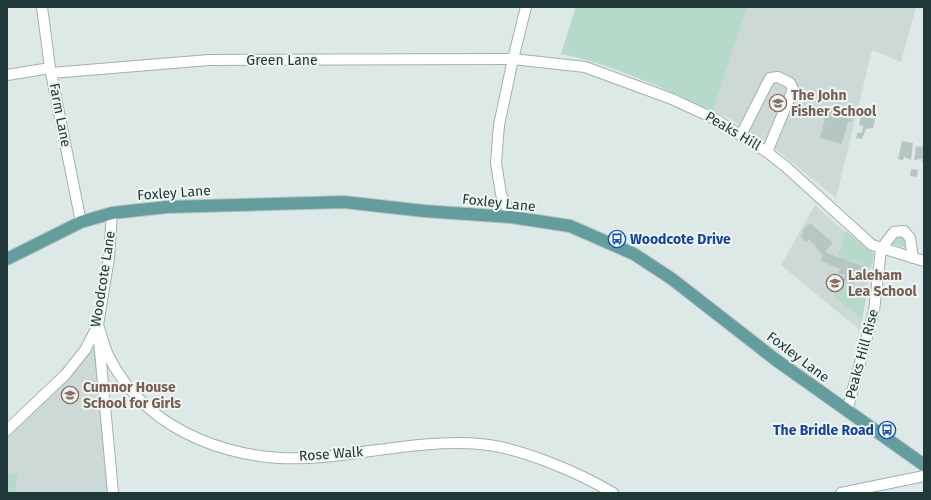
<svg xmlns="http://www.w3.org/2000/svg" width="931" height="500" viewBox="0 0 931 500" font-family="'Fira Sans',sans-serif">
	<style>
		.built { fill: #ccd9d6 }
		.green { fill: #b6dac9 }
		.building { fill: #b6c6c3 }
		.lines { fill: none; stroke-linecap: round; stroke-linejoin: round }
		.minor-casing { stroke: #a1b0af; stroke-width: 12 }
		.major-casing { stroke: #bcc3c3; stroke-width: 14 }
		.minor { stroke: #fff; stroke-width: 10 }
		.major { stroke: #639d9d; stroke-width: 12 }
		.labels { text-anchor: middle; dominant-baseline: central; stroke-width: 4; stroke-linejoin: round; paint-order: stroke }
		.street-label { font-size: 14px; fill: #203837; stroke: #eef6f4 }
		.education-label { font-size: 14px; font-weight: bold; fill: #785e54; stroke: #eef6f4; text-anchor: start }
		.transit-label { font-size: 14px; font-weight: bold; fill: #164399; stroke: #eef6f4; text-anchor: start }
	</style>
	<rect width="100%" height="100%" fill="#dde9e7"/>
	<!-- built -->
	<g class="built">
		<polygon points="576,7 916,7 901,62 872,50 836,198 773,147 727,117 679,95 592,60 561,54"/>
		<polygon points="815,205 838,226 874,254 860,330 781,265"/>
		<polygon points="94,336 108,493 7,493 7,432"/>
	</g>
	<!-- green -->
	<g class="green">
		<path d="M576,7H747L713,111C664,88 614,65 561,54Z"/>
		<polygon points="846,231 874,254 871,268 850,259 848,261 840,258 839,254"/>
		<polygon points="904,235 910,249 888,243 892,236"/>
		<polygon points="840,284 853,290 854,288 866,297 862,319 834,297"/>
		<polygon points="7,473 18,475 15,493 7,493"/>
	</g>
	<!-- building -->
	<g class="building">
		<polygon points="828,107 838,109 837,111 853,113 851,122 848,121 842,144 820,138"/>
		<polygon points="861,116 875,119 873,128 866,129 862,139 856,138 858,132 862,133 863,126 859,125"/>
		<polygon points="902,141 913,143 911,160 904,157 903,160 898,159"/>
		<polygon points="924,145 924,162 922,162 922,159 914,160 916,146 922,147"/>
		<polygon points="911,169 918,170 917,177 910,176"/>
		<polygon points="810,223 833,243 825,252 848,261 845,270 849,261 863,266 859,277 857,277 854,284 843,280 845,275 838,273 840,269 821,261 824,253 822,255 818,250 815,247 816,246 813,243 812,244 809,239 806,242 801,237 804,233 802,231"/>
	</g>
	<g class="lines">
		<defs>
			<g id="minor">
				<polyline points="42,7 50,68 81,222"/>
				<polyline points="51,73 209,60 513,59 585,67 672,99 715,119 767,152 785,166 872,245 924,261"/>
				<polyline points="7,75 50,68"/>
				<polyline points="741,135 770,78 778,77 790,83 793,89 767,152"/>
				<polyline points="511,217 501,194 496,163 499,125 513,59 526,7"/>
				<path d="M98,325C102,336 104,347 109,357C149,436 240,465 324,457C372,452 433,439 480,444C519,447 580,473 613,493"/>
				<polyline points="99,340 113,493"/>
				<polyline points="847,411 874,311 881,249 894,232 904,231 910,238 913,258"/>
				<polyline points="7,430 65,375 85,350 98,325 109,258 112,213"/>
				<polyline points="841,493 924,476"/>
			</g>
			<polyline id="major" points="7,259 81,222 112,213 167,207 344,202 424,211 511,217 570,226 634,254 672,279 776,360 924,465"/>
		</defs>
		<!-- minor casing -->
		<use href="#minor" class="minor-casing"/>
		<!-- major casing -->
		<use href="#major" class="major-casing"/>
		<!-- minor -->
		<use href="#minor" class="minor"/>
		<!-- major -->
		<use href="#major" class="major"/>
	</g>
	<!-- icons -->
	<defs>
		<symbol id="school-ring" viewBox="-11 -11 22 22"><circle r="9.5" fill="#eef6f4" stroke="#8d6e63" stroke-width="1.5"/><path d="M0-5L7-2L0 1L-7-2ZM-4 1L0 2.5L4 1V4Q0 6-4 4Z" fill="#8d6e63"/></symbol>
		<symbol id="bus-ring" viewBox="-11 -11 22 22"><circle r="9.5" fill="#eef6f4" stroke="#1a4fb4" stroke-width="1.5"/><path d="M-5-6H5V4H4V6H2V4H-2V6H-4V4H-5ZM-3.5-4V0h7V-4ZM-3.5 1.2v1.5H-2V1.2ZM2 1.2v1.5H3.5V1.2Z" fill="#1a4fb4"/></symbol>
	</defs>
	<g fill-rule="evenodd">
		<use href="#school-ring" x="768" y="93" width="20" height="20"/>
		<use href="#bus-ring" x="607" y="229" width="20" height="20"/>
		<use href="#school-ring" x="825" y="273" width="20" height="20"/>
		<use href="#school-ring" x="60" y="385" width="20" height="20"/>
		<use href="#bus-ring" x="877" y="420" width="20" height="20"/>
	</g>
	<g class="labels">
		<!-- street labels -->
		<g class="street-label">
			<text x="282" y="60">Green Lane</text>
			<text transform="translate(60 115) rotate(79)">Farm Lane</text>
			<text transform="translate(733 131) rotate(31)">Peaks Hill</text>
			<text transform="translate(174 193) rotate(-4)">Foxley Lane</text>
			<text transform="translate(499 203) rotate(6)">Foxley Lane</text>
			<text transform="translate(103 279) rotate(-81)">Woodcote Lane</text>
			<text transform="translate(862 354) rotate(-75)">Peaks Hill Rise</text>
			<text transform="translate(798 357) rotate(37)">Foxley Lane</text>
			<text transform="translate(331 454) rotate(-4)">Rose Walk</text>
		</g>
		<!-- education labels -->
		<g class="education-label">
			<text x="791" y="95">The John<tspan x="791" dy="16">Fisher School</tspan></text>
			<text x="848" y="275">Laleham<tspan x="848" dy="16">Lea School</tspan></text>
			<text x="83" y="387">Cumnor House<tspan x="83" dy="16">School for Girls</tspan></text>
		</g>
		<!-- transit labels -->
		<g class="transit-label">
			<text x="630" y="239">Woodcote Drive</text>
			<text x="874" y="430" text-anchor="end">The Bridle Road</text>
		</g>
	</g>
	<!-- border -->
	<rect width="931" height="500" fill="none" stroke="#203837" stroke-width="16"/>
</svg>
